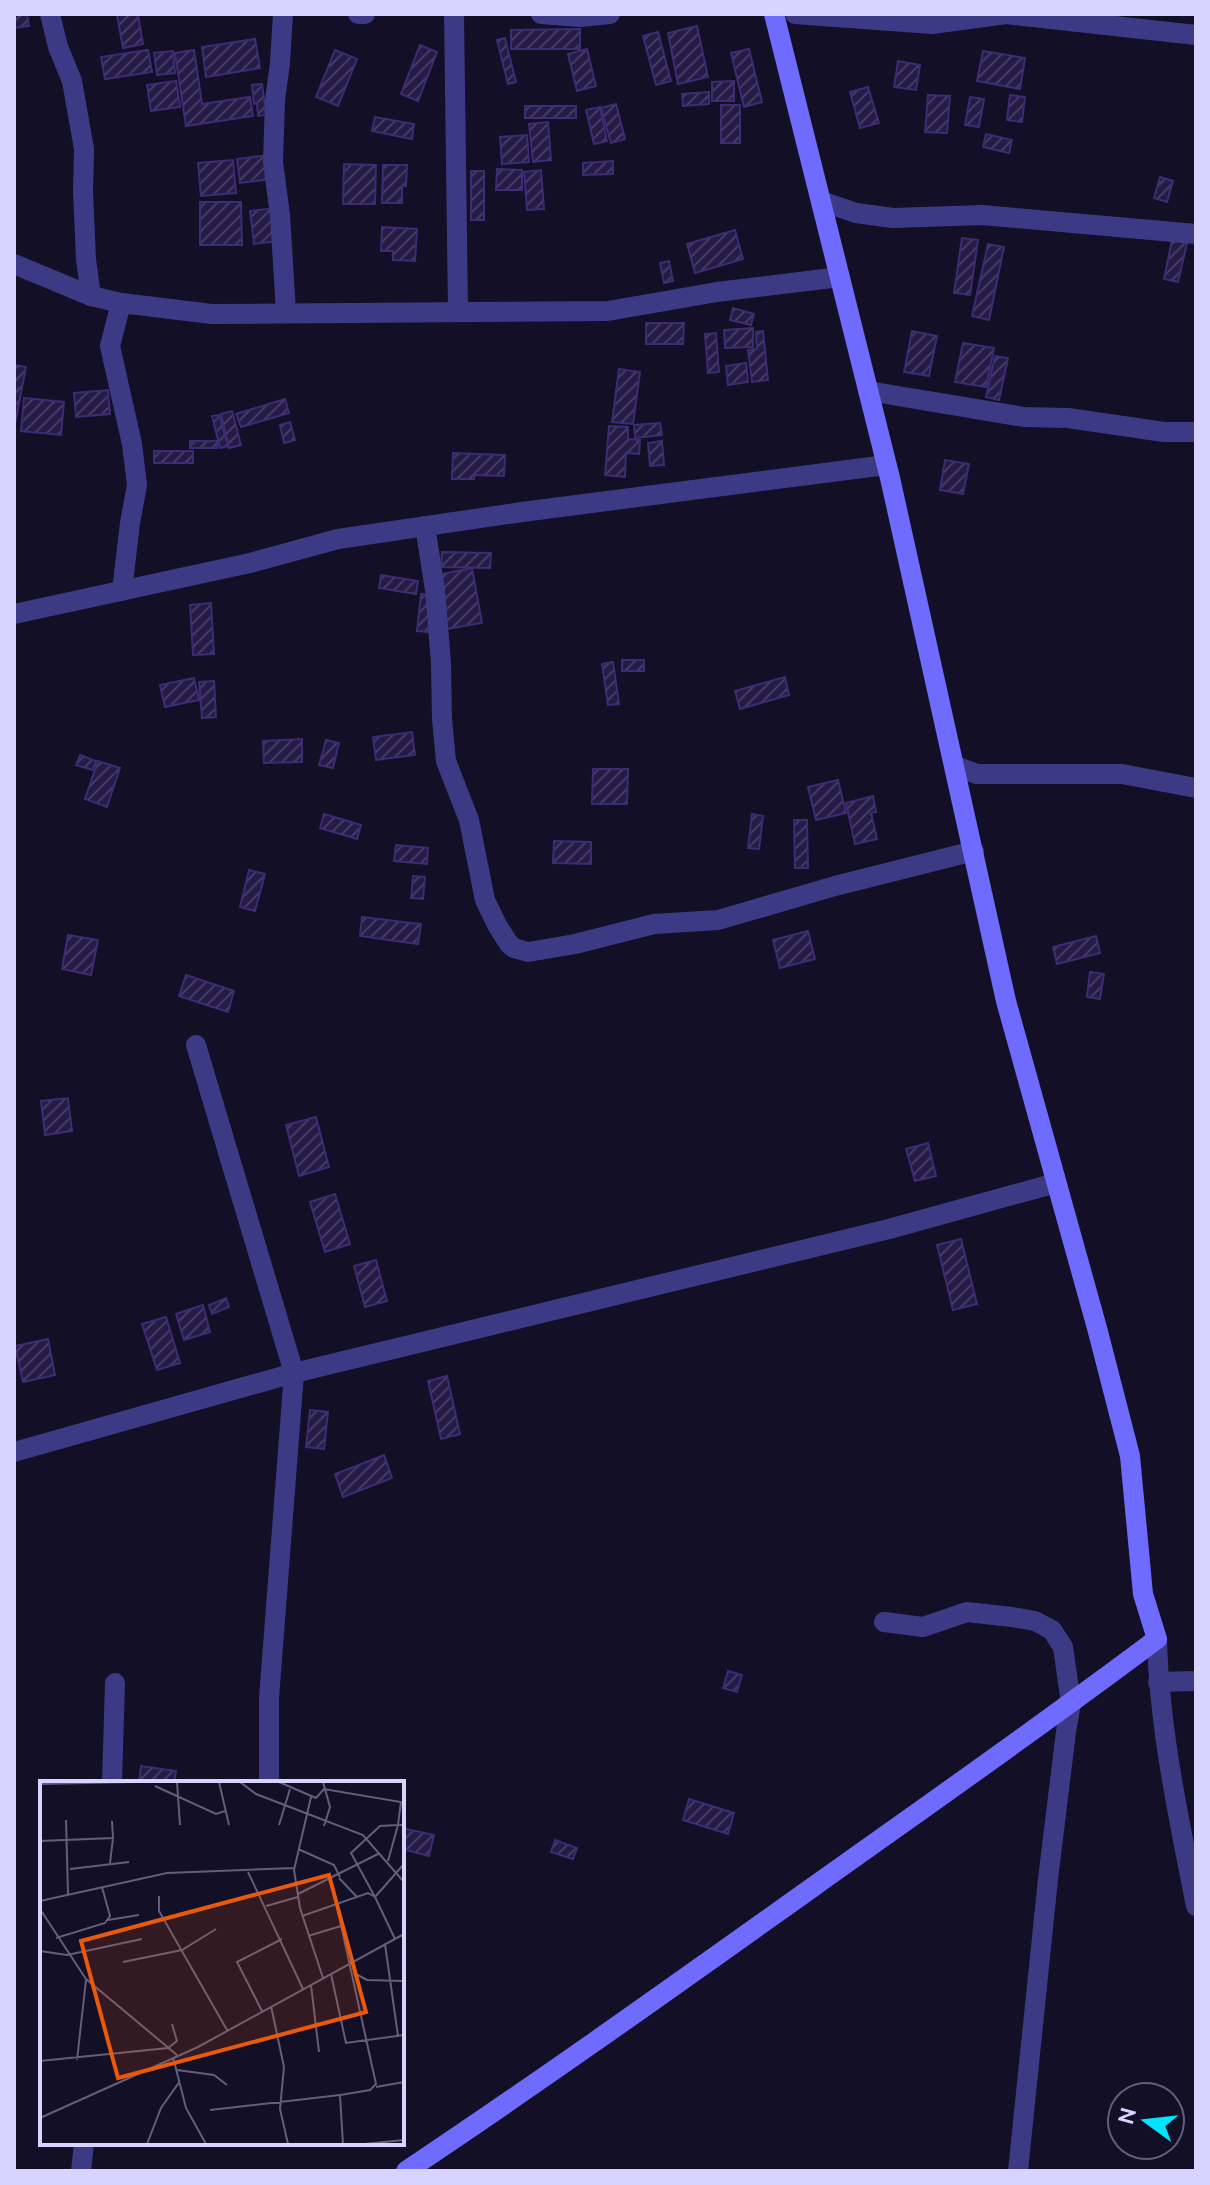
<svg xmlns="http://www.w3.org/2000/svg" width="1210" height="2185" viewBox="0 0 1210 2185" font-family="Ubuntu,sans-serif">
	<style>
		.building { fill: url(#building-hatch); stroke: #3b2d73; stroke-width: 2 }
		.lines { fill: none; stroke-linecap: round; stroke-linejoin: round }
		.street { stroke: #3d3a85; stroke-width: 20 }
		.secondary { stroke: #6f6bff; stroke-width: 20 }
		.inset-road { fill: none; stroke: #625e7d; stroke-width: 2 }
		.view { fill: #e8590c; fill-opacity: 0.15; stroke: #e8590c; stroke-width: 4 }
		.inset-edge { fill: none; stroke: #d9d4ff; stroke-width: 4 }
	</style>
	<defs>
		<pattern id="building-hatch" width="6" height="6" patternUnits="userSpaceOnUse" patternTransform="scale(2)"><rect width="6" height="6" fill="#241b47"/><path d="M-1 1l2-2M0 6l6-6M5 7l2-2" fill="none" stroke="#433b63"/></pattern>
	</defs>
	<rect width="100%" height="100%" fill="#130f26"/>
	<!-- building -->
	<g class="building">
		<polygon points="14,14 27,14 29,26 14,28"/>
		<polygon points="124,14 138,14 143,44 123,48 117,15"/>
		<polygon points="697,26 708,77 678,84 668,33"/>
		<polygon points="580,29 580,49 511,49 511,30"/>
		<polygon points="658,32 671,81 656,85 643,36"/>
		<polygon points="505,38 516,82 508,84 497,40"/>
		<polygon points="255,39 260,68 206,77 202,47"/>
		<polygon points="420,45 437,52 418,101 401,94"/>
		<polygon points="587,49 596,86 577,91 568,54"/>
		<polygon points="749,49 762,102 744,107 731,53"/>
		<polygon points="148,50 152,72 105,79 101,57"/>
		<polygon points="194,50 202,104 250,97 253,116 186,126 175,53"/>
		<polygon points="335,50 357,59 338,106 316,97"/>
		<polygon points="173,51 175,73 157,75 154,53"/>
		<polygon points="983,51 1025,58 1020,89 977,81"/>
		<polygon points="898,61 920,65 916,90 894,87"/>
		<polygon points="176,81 180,107 151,111 147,85"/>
		<polygon points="734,81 734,101 712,101 712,82"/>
		<polygon points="262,84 266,115 258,116 257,103 254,104 252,85"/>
		<polygon points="868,87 879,123 860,128 850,92"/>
		<polygon points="709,92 709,104 683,106 682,94"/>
		<polygon points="928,95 950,96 947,133 925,132"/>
		<polygon points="1010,95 1025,97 1022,122 1007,120"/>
		<polygon points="970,97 984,99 979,127 965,125"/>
		<polygon points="616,104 625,139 611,143 601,108"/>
		<rect x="721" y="105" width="19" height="38"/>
		<rect x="525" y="106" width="51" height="12"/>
		<polygon points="600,107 607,141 594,144 586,110"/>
		<polygon points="375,117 414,124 412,139 372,131"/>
		<polygon points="548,122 551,160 533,162 529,124"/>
		<polygon points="986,134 1012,140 1009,153 983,147"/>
		<polygon points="527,135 529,162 502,164 500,137"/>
		<polygon points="269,155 272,179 240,183 237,159"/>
		<polygon points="233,160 236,193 201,196 198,163"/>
		<polygon points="613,161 613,174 583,175 583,163"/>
		<polygon points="344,164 376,165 375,204 343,204"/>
		<polygon points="383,165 407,165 406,186 402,186 402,203 382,203"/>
		<polygon points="497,169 522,170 522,190 496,190"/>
		<polygon points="541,170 544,209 527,210 524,172"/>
		<rect x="471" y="171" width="13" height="49"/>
		<polygon points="1160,177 1173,181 1167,202 1154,198"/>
		<polygon points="200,202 241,202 242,245 200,245"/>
		<polygon points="275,208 278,241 254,244 250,211"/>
		<polygon points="382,227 417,229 415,261 393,260 393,251 381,251"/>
		<polygon points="735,230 743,259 695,273 687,244"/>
		<polygon points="962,238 978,240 970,295 954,293"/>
		<polygon points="1172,240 1187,243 1178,282 1164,279"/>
		<polygon points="988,244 1004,247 989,320 972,316"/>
		<polygon points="669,261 673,281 664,283 660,263"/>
		<polygon points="733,308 754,314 751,325 730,320"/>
		<polygon points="646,323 684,323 683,344 646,344"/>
		<polygon points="753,328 753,347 725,348 724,330"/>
		<polygon points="763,331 768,380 752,382 748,350 757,349 756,332"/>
		<polygon points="912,331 937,336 929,376 904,372"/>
		<polygon points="716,333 719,372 708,373 705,334"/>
		<polygon points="963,343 994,348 986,387 955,382"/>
		<polygon points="995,356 1008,358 999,400 986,397"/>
		<polygon points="746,363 748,382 728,385 726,366"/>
		<polygon points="14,365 26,367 14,429"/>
		<polygon points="619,369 640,372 633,424 612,422"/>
		<polygon points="108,390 110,414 76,417 74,393"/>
		<polygon points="24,398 64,402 61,435 21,431"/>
		<polygon points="285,399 289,413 241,427 236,414"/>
		<polygon points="232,411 241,445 229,448 221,414"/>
		<polygon points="219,415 228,446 220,448 212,416"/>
		<polygon points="290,422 295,440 284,443 280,425"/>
		<polygon points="660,423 662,435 635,438 634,425"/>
		<polygon points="609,426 628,427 628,439 640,440 639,454 626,453 625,477 605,475"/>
		<rect x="190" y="441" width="27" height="7"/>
		<polygon points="662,441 664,465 650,466 648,443"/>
		<rect x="154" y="451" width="39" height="12"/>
		<polygon points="453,453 505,455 504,476 474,475 474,479 452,479"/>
		<polygon points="945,460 969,464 963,494 940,490"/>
		<polygon points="442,552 491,553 490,568 441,567"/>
		<polygon points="472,568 482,623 446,629 437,575"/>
		<polygon points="381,575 418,581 416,594 379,588"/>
		<polygon points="421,594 432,595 428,632 417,631"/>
		<polygon points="211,603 214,654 193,655 190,605"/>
		<rect x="622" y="660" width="22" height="11"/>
		<polygon points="613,662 619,704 608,705 602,664"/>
		<polygon points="785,677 789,695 740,709 735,691"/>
		<polygon points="194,678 199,700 165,707 160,685"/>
		<polygon points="214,681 216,717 202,718 199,682"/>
		<polygon points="412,732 415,755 376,760 373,737"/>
		<polygon points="302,739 302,762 264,763 263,741"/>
		<polygon points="326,740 339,743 333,768 319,765"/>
		<polygon points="80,755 96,761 93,770 76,765"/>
		<polygon points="98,761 120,768 107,807 85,799"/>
		<polygon points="593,769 628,769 627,804 592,804"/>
		<polygon points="838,780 846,813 816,820 808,787"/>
		<polygon points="873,796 876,812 871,813 877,839 855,844 846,803"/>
		<polygon points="324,814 361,825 357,839 320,828"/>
		<polygon points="752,814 763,816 759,849 748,848"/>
		<polygon points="794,820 807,820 808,868 795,868"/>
		<polygon points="554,841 591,842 591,864 553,863"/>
		<polygon points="396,845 428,848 427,864 394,861"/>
		<polygon points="249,870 265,874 255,911 240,907"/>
		<polygon points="413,876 425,877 423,899 411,898"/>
		<polygon points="362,917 421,924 418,944 360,936"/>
		<polygon points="808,931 815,959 780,968 773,940"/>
		<polygon points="68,935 98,940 91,975 62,969"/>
		<polygon points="1096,936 1100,953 1057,964 1053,947"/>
		<polygon points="1090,972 1104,974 1100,999 1087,997"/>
		<polygon points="186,975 234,991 228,1012 179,996"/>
		<polygon points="68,1098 72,1131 45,1135 41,1101"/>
		<polygon points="316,1117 329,1167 299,1176 286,1125"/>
		<polygon points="928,1143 936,1176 915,1181 906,1149"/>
		<polygon points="335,1194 350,1244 325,1252 310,1202"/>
		<polygon points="961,1239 977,1304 953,1310 937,1245"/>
		<polygon points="376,1260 387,1301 365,1307 354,1266"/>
		<polygon points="226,1298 229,1307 212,1314 209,1305"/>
		<polygon points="203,1305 210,1332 184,1340 176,1314"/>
		<polygon points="166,1317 180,1363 157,1370 142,1324"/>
		<polygon points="48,1339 55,1375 23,1382 15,1346"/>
		<polygon points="447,1376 460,1434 441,1439 428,1381"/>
		<polygon points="310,1410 328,1412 324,1449 306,1447"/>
		<polygon points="384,1455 392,1478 343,1497 335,1474"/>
		<polygon points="728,1671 742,1675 737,1692 723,1688"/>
		<polygon points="141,1766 176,1771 174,1783 139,1783"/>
		<polygon points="689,1799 734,1813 728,1834 683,1820"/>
		<polygon points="402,1828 434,1835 429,1856 402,1849"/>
		<polygon points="555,1840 577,1848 573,1859 551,1852"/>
	</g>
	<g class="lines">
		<!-- street -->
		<g class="street">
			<polyline points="50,14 58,47 72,81 84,149 83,192 86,259 91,296"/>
			<polyline points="283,14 280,63 275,100 273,162 280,215 286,312"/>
			<polyline points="358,14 365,14"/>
			<polyline points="454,14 458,311"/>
			<polyline points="541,14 580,17 610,14"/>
			<polyline points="795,14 932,24 1006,14 1196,35"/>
			<polyline points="821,201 856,213 893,218 982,215 1196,234"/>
			<polyline points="14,264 91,296 121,303 212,314 608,311 717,292 840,277"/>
			<polyline points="121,303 110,346 132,444 137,485 130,523 122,591"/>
			<polyline points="868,391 1024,417 1068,418 1164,432 1196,432"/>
			<polyline points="425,526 435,590 441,663 442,719 446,761 469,820 485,900 497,925 509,944 514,948 528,952 575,944 654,924 718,920 835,886 974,851"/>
			<polyline points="14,614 250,563 338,539 522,512 886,465"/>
			<polyline points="955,766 977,774 1122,774 1196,788"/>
			<polyline points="196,1045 294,1373 269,1698 269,1783"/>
			<polyline points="14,1452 294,1373 889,1229 1056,1183"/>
			<polyline points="884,1622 923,1627 967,1612 1012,1617 1035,1621 1052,1630 1063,1647 1071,1703 1066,1732 1048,1879 1018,2171"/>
			<path d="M1157,1639C1159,1728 1179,1819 1196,1906"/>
			<polyline points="1158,1682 1196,1681"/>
			<polyline points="112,1783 115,1683"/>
			<polyline points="81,2171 84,2143"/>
		</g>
		<!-- secondary -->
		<path class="secondary" d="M406,2171C544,2079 678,1983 813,1887C928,1805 1044,1724 1157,1639L1143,1594L1130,1456L1097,1328L1006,1001L890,478L774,14"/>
	</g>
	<!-- overview -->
	<g transform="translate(40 1781)">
		<rect width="364" height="364" fill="#130f26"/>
		<path class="inset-road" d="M137,1L140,44M179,1L189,44M200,1L216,13L323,54L364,101M239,1L276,17L284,8L361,21L358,44L340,45L311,72L335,116L364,83M283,1L290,26L284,45M0,3L95,1M115,5L176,33L185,30M271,16L254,89L260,127L283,197M26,39L28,113M239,44L250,8M0,60L73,57L72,40M258,68L294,84L300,96M348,80L358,44H364M70,82L73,57M30,88L89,81M208,91L263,208M299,97L317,116M258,113L340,72M119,115V130L187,249M0,120L127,92L254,87M226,125L258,116M297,126L336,303L330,309L300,314L303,363M0,128L46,198L137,274M262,135L328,112L335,116L355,158M68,139L99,134M268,155L301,145M16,157L65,142L70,135L62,106M345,163L358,255M0,170L27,174L102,158M83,181L142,169L176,148M314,192L327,199L364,200M291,193L306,262L364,254M271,204L279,271M231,225L244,286L240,328L248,363M222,230L197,181L242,158M133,276L146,327L166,363M37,279L46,199M0,280L128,267L137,260L132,243M137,289L174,294L187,304M336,306L364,301M170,329L300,314M0,337L158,266L364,153M107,363L121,327L140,300M324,363L364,359"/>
		<path class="view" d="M289,94L326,231L78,297L41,160Z"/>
		<rect width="364" height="364" class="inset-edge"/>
	</g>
	<!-- border -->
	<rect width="1210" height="2185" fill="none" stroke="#d9d4ff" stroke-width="32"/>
	<!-- north arrow -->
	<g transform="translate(1146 2121) rotate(285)"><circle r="38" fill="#130f26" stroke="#625e7d" stroke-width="2"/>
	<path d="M0-6L14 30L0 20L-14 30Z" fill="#00e5ff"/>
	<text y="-12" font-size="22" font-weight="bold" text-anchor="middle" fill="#d9d4ff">N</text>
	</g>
</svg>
